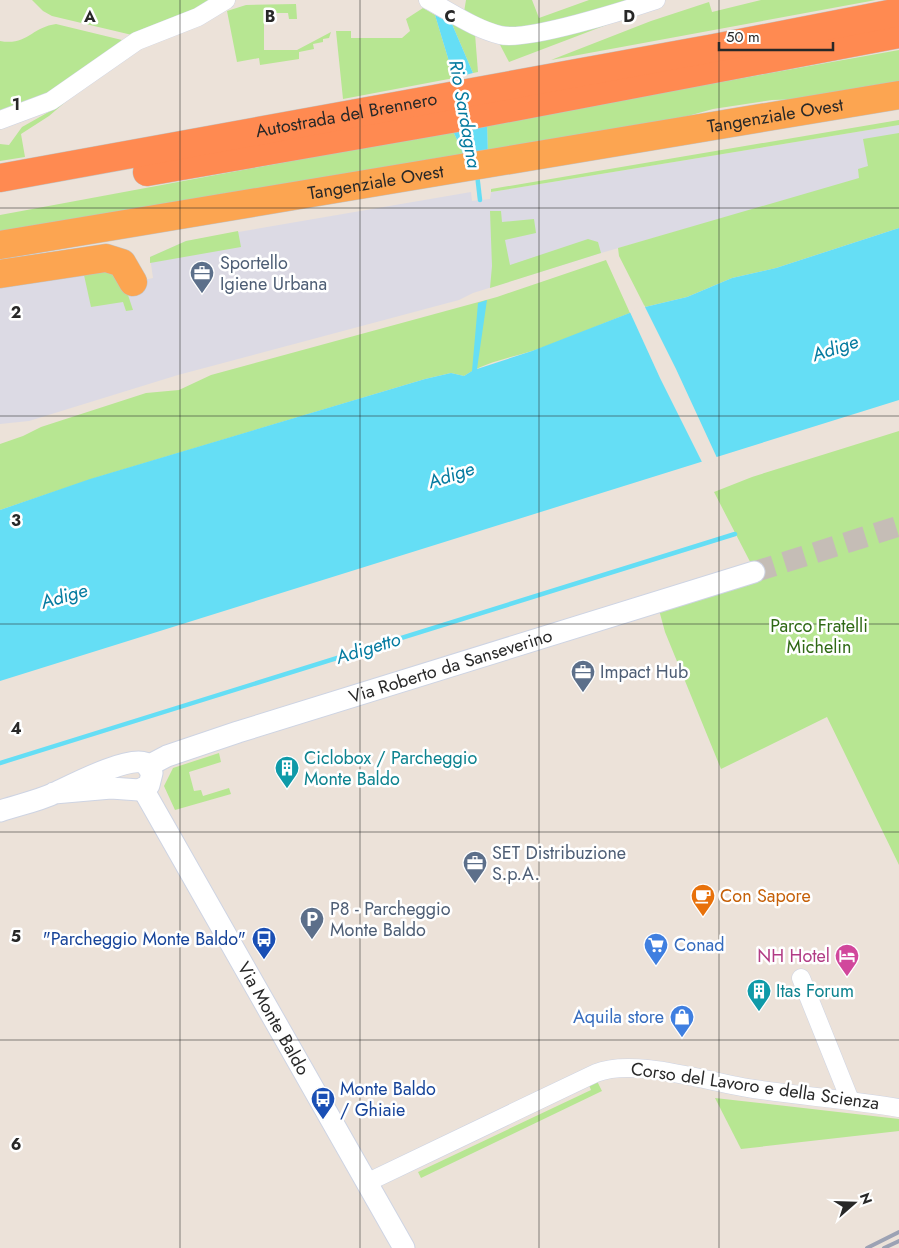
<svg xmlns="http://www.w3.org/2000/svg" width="899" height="1248" viewBox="0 0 899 1248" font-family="Jost,sans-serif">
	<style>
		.industrial { fill: #dcdae4 }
		.green { fill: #b7e692 }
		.water { fill: #65def5 }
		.pier { fill: #ece2d9 }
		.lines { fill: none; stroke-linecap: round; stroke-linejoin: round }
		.stream { stroke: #65def5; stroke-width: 4.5 }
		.tertiary-tunnel { stroke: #c5bdb6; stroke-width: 21; stroke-dasharray: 21 11; stroke-linecap: butt }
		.minor-casing { stroke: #ced4e3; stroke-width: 19 }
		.tertiary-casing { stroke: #ced4e3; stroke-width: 23 }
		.trunk-casing { stroke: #c3c3c3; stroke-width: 29 }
		.motorway-casing { stroke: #c3c3c3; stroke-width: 29 }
		.minor { stroke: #fff; stroke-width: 18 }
		.tertiary { stroke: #fff; stroke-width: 21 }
		.trunk { stroke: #fca551; stroke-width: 28 }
		.motorway { stroke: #ff8a51; stroke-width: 28 }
		.rail { stroke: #9ca2b4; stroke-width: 4 }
		.grid { fill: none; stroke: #282828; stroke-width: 1; stroke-opacity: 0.55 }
		.labels { text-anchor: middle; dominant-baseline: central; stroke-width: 5; stroke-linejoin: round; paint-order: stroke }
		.street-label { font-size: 18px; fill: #282828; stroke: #fff }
		.service-label { font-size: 18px; fill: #4e5e75; stroke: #fff; text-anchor: start }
		.park-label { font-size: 18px; fill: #2f6915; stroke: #fff }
		.culture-label { font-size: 18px; fill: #0d838f; stroke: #fff; text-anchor: start }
		.food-label { font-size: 18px; fill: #c56008; stroke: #fff; text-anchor: start }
		.transit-label { font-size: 18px; fill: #164399; stroke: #fff; text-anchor: end }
		.shop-label { font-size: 18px; fill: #366cbe; stroke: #fff; text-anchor: start }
		.hotel-label { font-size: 18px; fill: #b23c85; stroke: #fff; text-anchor: end }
		.water-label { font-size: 19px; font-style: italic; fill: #057ba0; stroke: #fff }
		.grid-label { font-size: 16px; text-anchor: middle; font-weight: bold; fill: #282828; stroke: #fff; stroke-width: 5; stroke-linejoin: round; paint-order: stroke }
	</style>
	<rect width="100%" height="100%" fill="#ece2d9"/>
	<!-- industrial -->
	<polygon class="industrial" points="899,125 899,168 601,253 473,293 459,300 178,375 29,421 0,424 0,280 102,263 125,284 153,278 150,257 186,241 471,192 472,201 490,199 491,192"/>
	<!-- green -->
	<g class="green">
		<polygon points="32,0 218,0 132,35 52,16 43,11"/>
		<polygon points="466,0 532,0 539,18 589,0 638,0 556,22 504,30 464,12"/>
		<polygon points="761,0 876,0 551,60 651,21 709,2 712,12"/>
		<polygon points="296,4 297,19 289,19 288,13 268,13 267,20 264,20 264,50 297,50 331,32 329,38 323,39 323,42 313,44 314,49 299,52 299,59 260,65 259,58 237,62 227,11 246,5"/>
		<polygon points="423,8 435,15 454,78 343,99 336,31 351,31 351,38 402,38 410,31 406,19"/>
		<polygon points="651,8 509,62 498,41"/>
		<path d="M56,24L122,40L66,87L0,112V41C27,46 32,27 56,24Z"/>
		<polygon points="452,24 475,34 478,72 473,73"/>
		<polygon points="899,50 899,87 805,99 772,100 713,109 641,129 488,155 487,124"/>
		<polygon points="83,87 49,116 21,134 25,157 0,161 0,144 9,145 22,127 54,109"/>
		<polygon points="899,120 899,125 491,192 491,189"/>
		<polygon points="453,131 465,158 0,236 0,215"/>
		<polygon points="899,133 899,228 776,268 732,278 687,297 645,307 619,256 618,248 859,178 858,169 868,166 863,139"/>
		<polygon points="490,211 501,211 502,222 534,219 536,233 505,240 510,265 588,239 598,242 601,253 490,288 492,266"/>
		<polygon points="238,231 241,247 150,263 150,257 186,241"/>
		<path d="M606,260L630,313C598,325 565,340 532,351C509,358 485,362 464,376L451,373L425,379L98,477L0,510V444L23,436L41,427L146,393L179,390L211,375L497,297Z"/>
		<polygon points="102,263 126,289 133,310 126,311 123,302 91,307 82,266"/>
		<polygon points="899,431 899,865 827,717 721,769 665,632 659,610 760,581 714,492 752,477"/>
		<polygon points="219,753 221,762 189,772 194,791 201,790 203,796 229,788 231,794 175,810 164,786 173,768"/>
		<polygon points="597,1081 602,1091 421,1178 418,1172 591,1090 589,1085"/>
		<polygon points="715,1098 899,1119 899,1131 741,1149"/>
	</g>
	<!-- water -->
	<g class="water">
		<polygon points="435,15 452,24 473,73 454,78"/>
		<polygon points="487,124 488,155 465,158 453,131"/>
		<polygon points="899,228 899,400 0,681 0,510 90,479 425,379 451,373 464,376 472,371 478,303 487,300 477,369 532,351 645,307 687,297 732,278 776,268"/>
	</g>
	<!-- pier -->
	<polygon class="pier" points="644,305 676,369 718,460 703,464 660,378 629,310"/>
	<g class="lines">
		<!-- stream -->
		<g class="stream">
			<polyline points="477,174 480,200"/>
			<polyline points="0,763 735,534"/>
		</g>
		<!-- tertiary-tunnel -->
		<polyline class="tertiary-tunnel" points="754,572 899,526"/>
		<defs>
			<g id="minor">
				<path d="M428,0C451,12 475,29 500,35C526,42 626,10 656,0"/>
				<polyline points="0,120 51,101 137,41 198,17 226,0"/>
				<polyline points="801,978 850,1100"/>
				<path d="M366,1183L596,1073C635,1057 711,1083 754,1089C802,1096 851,1100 899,1108"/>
			</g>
			<g id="tertiary">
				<path id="s1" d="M148,766L167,756L238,732L754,572"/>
				<path id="s2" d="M143,789L404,1248"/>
				<path d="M0,811C18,805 38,801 55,793C72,785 128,756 145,763L152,773L149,785L139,790L111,788L54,793"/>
			</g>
			<g id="trunk">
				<path id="s3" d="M0,245L899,95"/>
				<polyline points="0,274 106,258 122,263 133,282"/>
			</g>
			<g id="motorway">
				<polyline points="147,172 451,119 899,34"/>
				<path id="s4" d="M0,178L714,48L899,12"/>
			</g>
		</defs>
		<!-- minor casing -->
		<use href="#minor" class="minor-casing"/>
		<!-- tertiary casing -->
		<use href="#tertiary" class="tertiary-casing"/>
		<!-- trunk casing -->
		<use href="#trunk" class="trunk-casing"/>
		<!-- motorway casing -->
		<use href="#motorway" class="motorway-casing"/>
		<!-- minor -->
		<use href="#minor" class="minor"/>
		<!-- tertiary -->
		<use href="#tertiary" class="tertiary"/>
		<!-- trunk -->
		<use href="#trunk" class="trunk"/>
		<!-- motorway -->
		<use href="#motorway" class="motorway"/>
		<!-- rail -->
		<g class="rail">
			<polyline points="867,1248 899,1232"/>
			<polyline points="884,1248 899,1241"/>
		</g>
	</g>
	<!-- grid -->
	<path class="grid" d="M180,0V1248M360,0V1248M539,0V1248M719,0V1248M0,208H899M0,416H899M0,624H899M0,832H899M0,1040H899"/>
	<!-- icons -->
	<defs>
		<symbol id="office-pin" viewBox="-11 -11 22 30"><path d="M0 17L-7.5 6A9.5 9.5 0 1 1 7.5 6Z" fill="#5c6f8a" stroke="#fff"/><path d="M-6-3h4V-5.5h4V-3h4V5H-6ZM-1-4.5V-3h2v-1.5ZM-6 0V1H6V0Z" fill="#fff"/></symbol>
		<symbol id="building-pin" viewBox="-11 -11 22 30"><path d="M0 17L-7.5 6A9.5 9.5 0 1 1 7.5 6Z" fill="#0f9aa8" stroke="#fff"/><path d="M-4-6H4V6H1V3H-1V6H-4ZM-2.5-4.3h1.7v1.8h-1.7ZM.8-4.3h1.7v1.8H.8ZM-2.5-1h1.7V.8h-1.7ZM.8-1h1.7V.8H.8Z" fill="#fff"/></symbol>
		<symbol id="cafe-pin" viewBox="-11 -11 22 30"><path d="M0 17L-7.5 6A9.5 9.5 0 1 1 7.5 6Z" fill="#e8710a" stroke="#fff"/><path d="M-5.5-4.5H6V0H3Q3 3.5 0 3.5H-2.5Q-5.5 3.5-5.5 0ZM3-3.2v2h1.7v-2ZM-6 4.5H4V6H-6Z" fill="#fff"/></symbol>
		<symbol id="parking-pin" viewBox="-11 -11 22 30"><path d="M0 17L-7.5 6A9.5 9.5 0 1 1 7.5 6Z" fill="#5c6f8a" stroke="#fff"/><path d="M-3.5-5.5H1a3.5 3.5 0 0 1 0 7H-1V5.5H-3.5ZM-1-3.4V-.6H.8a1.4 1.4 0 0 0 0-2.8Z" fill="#fff"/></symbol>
		<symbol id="bus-pin" viewBox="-11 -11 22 30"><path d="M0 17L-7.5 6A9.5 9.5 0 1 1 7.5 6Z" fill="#1a4fb4" stroke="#fff"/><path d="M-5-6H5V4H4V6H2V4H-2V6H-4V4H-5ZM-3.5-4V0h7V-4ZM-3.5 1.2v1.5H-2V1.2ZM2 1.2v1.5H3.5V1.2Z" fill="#fff"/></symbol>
		<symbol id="supermarket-pin" viewBox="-11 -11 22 30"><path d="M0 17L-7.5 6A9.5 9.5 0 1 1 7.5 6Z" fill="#3f7fe0" stroke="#fff"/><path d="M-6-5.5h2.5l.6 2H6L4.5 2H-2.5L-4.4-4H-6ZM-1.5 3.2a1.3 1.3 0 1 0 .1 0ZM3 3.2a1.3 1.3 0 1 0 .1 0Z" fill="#fff"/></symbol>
		<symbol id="hotel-pin" viewBox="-11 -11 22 30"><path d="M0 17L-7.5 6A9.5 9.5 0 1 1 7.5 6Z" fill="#d1479c" stroke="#fff"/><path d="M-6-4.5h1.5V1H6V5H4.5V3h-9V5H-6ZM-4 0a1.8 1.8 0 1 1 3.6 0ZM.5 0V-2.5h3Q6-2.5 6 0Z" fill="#fff"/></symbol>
		<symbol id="shop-pin" viewBox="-11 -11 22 30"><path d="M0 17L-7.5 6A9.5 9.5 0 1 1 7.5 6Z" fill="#3f7fe0" stroke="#fff"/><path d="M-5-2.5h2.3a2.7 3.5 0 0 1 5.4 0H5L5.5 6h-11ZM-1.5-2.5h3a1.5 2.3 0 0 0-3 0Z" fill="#fff"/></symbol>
	</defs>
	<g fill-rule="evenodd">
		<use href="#office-pin" x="188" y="259" width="28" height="38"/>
		<use href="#office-pin" x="569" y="658" width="28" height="38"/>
		<use href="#building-pin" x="273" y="754" width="28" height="38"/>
		<use href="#office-pin" x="461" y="849" width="28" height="38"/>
		<use href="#cafe-pin" x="689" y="882" width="28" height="38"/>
		<use href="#parking-pin" x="298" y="905" width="28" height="38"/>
		<use href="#bus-pin" x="250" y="925" width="28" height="38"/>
		<use href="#supermarket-pin" x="642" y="931" width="28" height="38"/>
		<use href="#hotel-pin" x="833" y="942" width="28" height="38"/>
		<use href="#building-pin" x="745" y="977" width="28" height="38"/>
		<use href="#shop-pin" x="668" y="1003" width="28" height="38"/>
		<use href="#bus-pin" x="309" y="1085" width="28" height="38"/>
	</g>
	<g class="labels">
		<!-- street labels -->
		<g class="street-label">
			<text stroke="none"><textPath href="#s4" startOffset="352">Autostrada del Brennero</textPath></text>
			<text stroke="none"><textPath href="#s3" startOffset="786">Tangenziale Ovest</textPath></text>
			<text stroke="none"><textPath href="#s3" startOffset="381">Tangenziale Ovest</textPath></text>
			<text stroke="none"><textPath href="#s1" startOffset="319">Via Roberto da Sanseverino</textPath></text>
			<text stroke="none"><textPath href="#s2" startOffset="264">Via Monte Baldo</textPath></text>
			<text transform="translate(755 1086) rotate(8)">Corso del Lavoro e della Scienza</text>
		</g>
		<!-- service labels -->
		<g class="service-label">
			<text x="220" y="263">Sportello<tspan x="220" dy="21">Igiene Urbana</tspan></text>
			<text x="600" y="672">Impact Hub</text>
			<text x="492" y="853">SET Distribuzione<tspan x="492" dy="21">S.p.A.</tspan></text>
			<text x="330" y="909">P8 - Parcheggio<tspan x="330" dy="21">Monte Baldo</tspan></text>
		</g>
		<!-- park labels -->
		<g class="park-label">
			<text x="819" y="626">Parco Fratelli<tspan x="819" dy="21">Michelin</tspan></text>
		</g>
		<!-- culture labels -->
		<g class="culture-label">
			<text x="304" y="758">Ciclobox / Parcheggio<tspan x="304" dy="21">Monte Baldo</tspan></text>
			<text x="776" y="991">Itas Forum</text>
		</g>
		<!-- food labels -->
		<g class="food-label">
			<text x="720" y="896">Con Sapore</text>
		</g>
		<!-- transit labels -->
		<g class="transit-label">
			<text x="246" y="939">"Parcheggio Monte Baldo"</text>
			<text x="340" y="1089" text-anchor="start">Monte Baldo<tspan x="340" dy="21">/ Ghiaie</tspan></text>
		</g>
		<!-- shop labels -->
		<g class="shop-label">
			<text x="674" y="945">Conad</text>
			<text x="664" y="1017" text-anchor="end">Aquila store</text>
		</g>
		<!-- hotel labels -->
		<g class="hotel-label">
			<text x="830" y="956">NH Hotel</text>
		</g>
		<!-- water labels -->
		<g class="water-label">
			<text transform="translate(465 114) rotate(80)">Rio Sardagna</text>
			<text transform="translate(835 348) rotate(-18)">Adige</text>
			<text transform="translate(451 475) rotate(-18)">Adige</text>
			<text transform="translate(64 596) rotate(-16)">Adige</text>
			<text transform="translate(368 648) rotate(-17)">Adigetto</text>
		</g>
	</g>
	<g class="grid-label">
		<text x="90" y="22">A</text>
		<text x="270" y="22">B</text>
		<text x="450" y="22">C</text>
		<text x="629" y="22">D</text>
		<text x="16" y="110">1</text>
		<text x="16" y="318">2</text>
		<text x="16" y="526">3</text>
		<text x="16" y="734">4</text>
		<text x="16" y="942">5</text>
		<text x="16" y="1150">6</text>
	</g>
	<!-- north arrow -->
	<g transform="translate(854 1203) rotate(70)" stroke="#ffffff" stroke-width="4" paint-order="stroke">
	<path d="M0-4L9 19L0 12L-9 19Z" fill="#282828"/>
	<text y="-8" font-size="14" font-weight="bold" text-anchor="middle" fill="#282828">N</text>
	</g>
	<!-- scale -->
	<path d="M719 42v8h114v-8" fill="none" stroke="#282828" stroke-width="2.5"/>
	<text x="726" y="42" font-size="15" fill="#282828" stroke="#ffffff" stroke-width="4" paint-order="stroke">50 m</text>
</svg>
